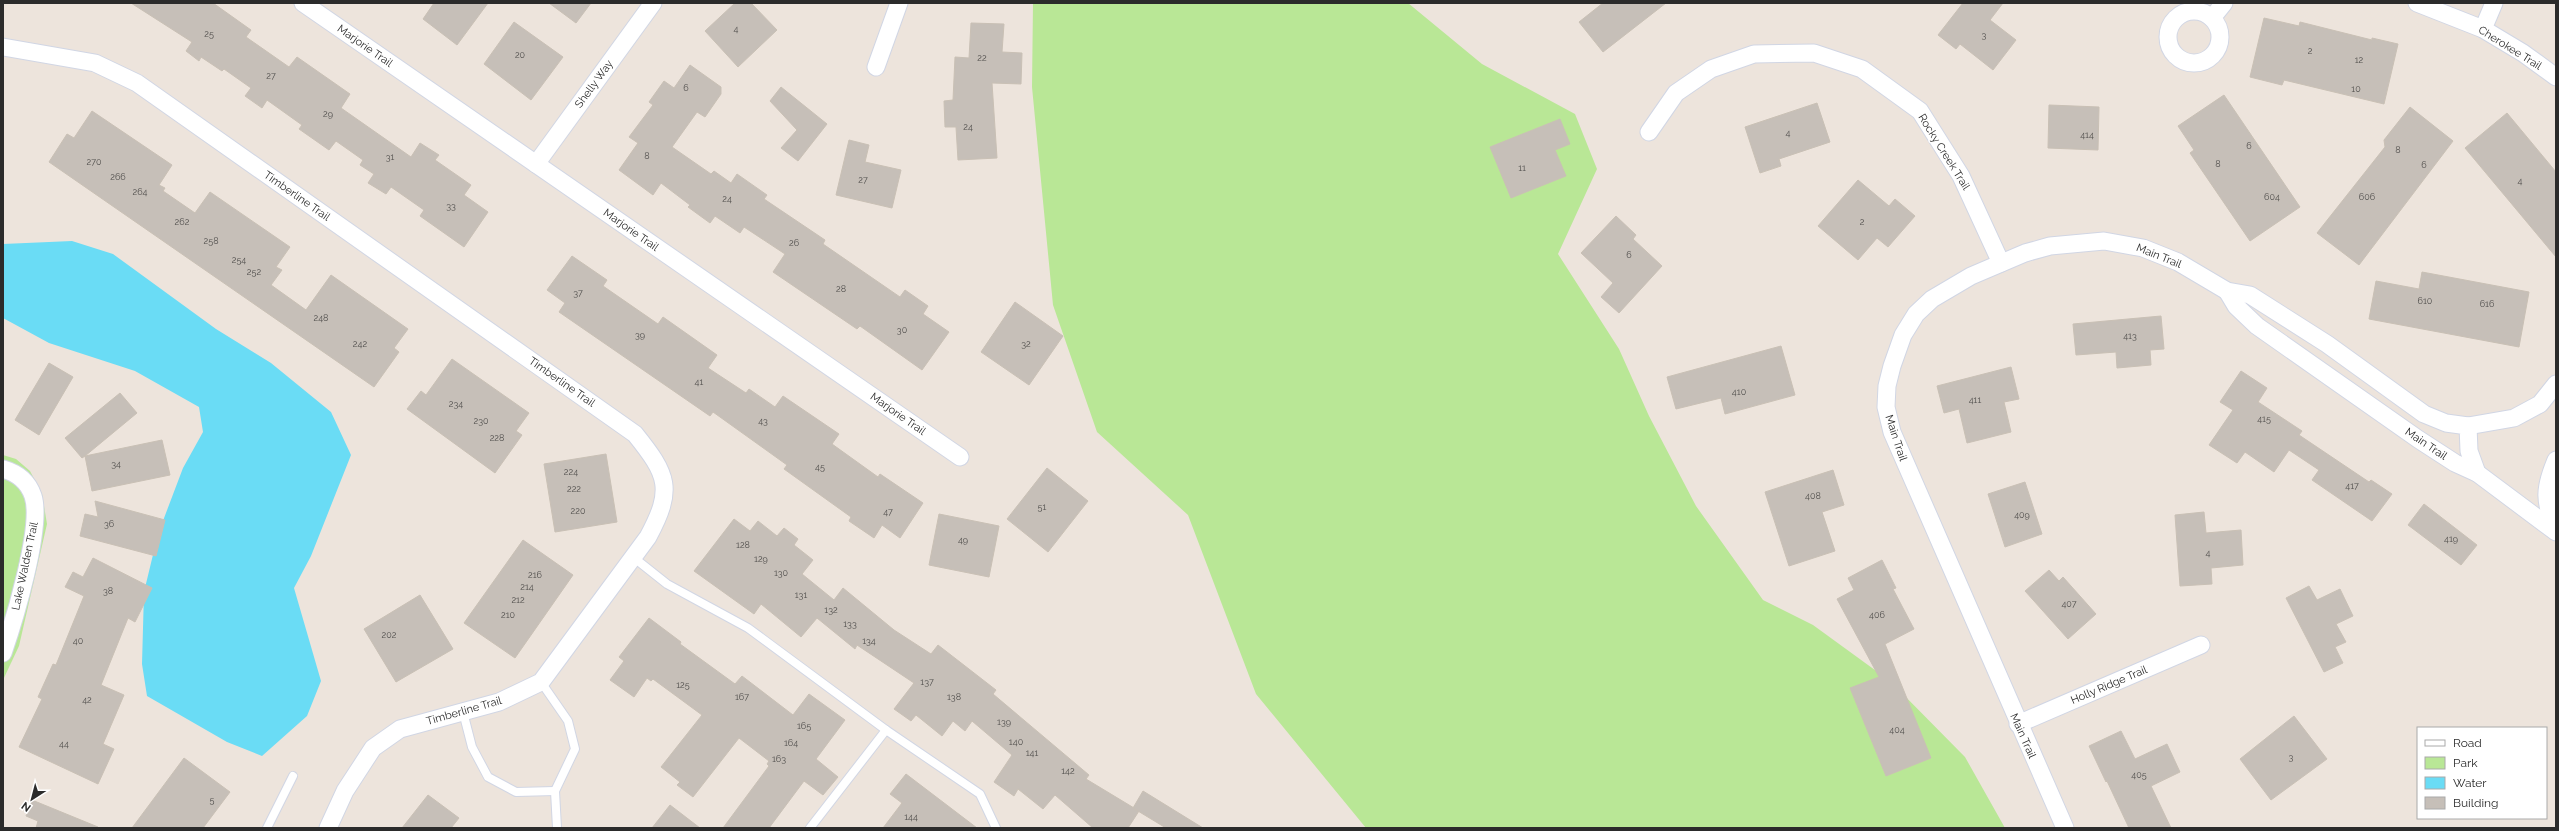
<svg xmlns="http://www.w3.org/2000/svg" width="2559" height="831" viewBox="0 0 2559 831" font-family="Raleway,sans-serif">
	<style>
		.green { fill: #b9e796 }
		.water { fill: #6adcf5 }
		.building { fill: #c6bfb8; stroke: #c9c0b5 }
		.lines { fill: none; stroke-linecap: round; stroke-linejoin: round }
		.service-casing { stroke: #d1d6e4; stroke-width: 10 }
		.minor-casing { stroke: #d1d6e4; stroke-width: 19 }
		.service { stroke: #fff; stroke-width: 8 }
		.minor { stroke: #fff; stroke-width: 17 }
		.labels { text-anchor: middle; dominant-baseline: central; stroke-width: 3; stroke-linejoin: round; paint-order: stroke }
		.number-label { font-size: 9px; fill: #52504e }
		.street-label { font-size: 11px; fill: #2b2b2b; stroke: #fff }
	</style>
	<rect width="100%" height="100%" fill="#ede4dc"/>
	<!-- green -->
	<g class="green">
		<polygon points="1033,3 1408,3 1482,64 1575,114 1597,169 1558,254 1619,349 1649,416 1696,506 1763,600 1813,625 1890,681 1965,757 2005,828 1366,828 1256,694 1188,515 1097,432 1053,305 1032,87"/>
		<polygon points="3,455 16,459 30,471 42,494 47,524 19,646 3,680"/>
	</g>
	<!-- water -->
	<polygon class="water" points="72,241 113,254 216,329 271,363 331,412 351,455 311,556 294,588 321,681 307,716 262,756 227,742 147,696 142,664 144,592 158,534 183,468 203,432 199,407 135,371 49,343 3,318 3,244"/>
	<!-- building -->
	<g class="building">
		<polygon points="131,3 213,3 251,30 246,37 289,67 297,57 350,94 341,108 411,157 420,143 439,155 435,160 471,185 464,195 488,212 464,247 420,216 424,210 391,187 386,194 368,183 374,174 360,165 363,160 336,141 329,150 299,129 302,125 267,100 262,108 245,96 251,88 224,69 222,71 201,57 199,61 186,51 192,42"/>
		<polygon points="434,3 488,3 457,45 423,19"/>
		<polygon points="549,3 591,3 576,23"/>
		<polygon points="735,3 751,3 777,30 738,67 705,31"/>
		<polygon points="1603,3 1666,3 1603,52 1579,22"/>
		<polygon points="1963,3 2003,3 1990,20 2016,40 1993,70 1960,44 1956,49 1938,35"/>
		<polygon points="2264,18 2299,26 2300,22 2372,40 2372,38 2398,44 2384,104 2284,80 2282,85 2250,77"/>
		<polygon points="514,22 563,57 531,100 484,64"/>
		<polygon points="971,23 1004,24 1002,52 1022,53 1021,84 992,83 997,158 958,160 956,127 945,127 944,101 953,100 955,57 969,58"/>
		<polygon points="690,65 721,87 721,94 705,117 697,112 672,147 711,174 714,171 731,183 737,174 767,195 764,199 825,240 823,244 900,297 905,290 928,306 923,314 949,332 922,370 860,326 857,329 773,272 785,254 744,227 740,233 715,216 710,223 688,207 690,205 661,183 653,195 619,170 638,143 629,137 653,105 649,102 664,81 674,88"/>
		<polygon points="781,87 827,124 798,161 781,148 797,130 770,101"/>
		<polygon points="2224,95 2300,207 2250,241 2190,153 2194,150 2178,126"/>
		<polygon points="1817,103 1830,142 1779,159 1781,166 1760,173 1745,127"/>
		<polygon points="2049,105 2099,107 2098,150 2048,148"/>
		<polygon points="2410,107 2453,141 2359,265 2317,233 2385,147 2384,140"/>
		<polygon points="92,111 172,165 159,185 165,188 163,191 195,213 210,192 290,247 276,267 282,270 271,285 306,310 331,275 408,329 394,348 399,352 374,387 49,162 67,134 74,138"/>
		<polygon points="2507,113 2556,172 2556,257 2465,148"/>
		<polygon points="1560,119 1570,144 1555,150 1566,176 1511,198 1490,147"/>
		<polygon points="849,140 869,145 865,162 901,170 892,208 836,195"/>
		<polygon points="1858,180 1889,206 1895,199 1915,216 1888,247 1877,238 1858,260 1818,226"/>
		<polygon points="1616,216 1636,235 1633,239 1662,266 1619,313 1601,297 1613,283 1581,253"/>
		<polygon points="572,256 607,280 603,286 658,324 663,317 717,355 708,368 746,393 749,389 775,407 783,396 839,434 832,444 878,477 880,474 923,503 900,538 882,525 874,538 849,521 851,517 784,469 787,465 713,412 710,416 559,312 565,303 547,290"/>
		<polygon points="2422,272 2529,292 2519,347 2369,319 2376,281 2419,289"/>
		<polygon points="1015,302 1063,336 1029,385 981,352"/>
		<polygon points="2161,316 2164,349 2150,350 2151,365 2117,368 2116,352 2076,355 2073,324"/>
		<polygon points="1781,346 1795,395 1725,414 1721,398 1676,409 1667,377"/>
		<polygon points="452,359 529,413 516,431 522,435 495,473 407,409 421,391 426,395"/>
		<polygon points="49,363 73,377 39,435 15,420"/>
		<polygon points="2011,367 2019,399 2004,402 2011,432 1967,443 1959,409 1944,413 1937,386"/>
		<polygon points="2241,371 2267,388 2258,402 2302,431 2299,435 2369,482 2371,480 2392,494 2372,521 2312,480 2319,470 2289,450 2274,472 2245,452 2237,463 2209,445 2233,410 2220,402"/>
		<polygon points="120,393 137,413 85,456 162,440 170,475 92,491 85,456 82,458 65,438"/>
		<polygon points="606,454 617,522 555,532 544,464"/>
		<polygon points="1047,468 1088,501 1048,552 1007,519"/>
		<polygon points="1833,470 1844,505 1822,512 1835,551 1789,566 1765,492"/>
		<polygon points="2025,482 2042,534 2005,547 1988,494"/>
		<polygon points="95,501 165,520 156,556 80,536 85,514 98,517"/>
		<polygon points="2424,504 2477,545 2461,565 2408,525"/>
		<polygon points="2204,512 2206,533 2241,530 2243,565 2211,568 2212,584 2180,586 2175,515"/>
		<polygon points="939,514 999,526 989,577 929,565"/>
		<polygon points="734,519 750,531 758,521 777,536 784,528 798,539 794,545 813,560 802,574 834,600 843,588 894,630 931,654 938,645 996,690 993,694 1089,775 1086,779 1139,811 1128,828 1093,828 1055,795 1043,809 1018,789 1014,796 994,782 1012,755 972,721 965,731 953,721 942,736 916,715 911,721 894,709 914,683 857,645 855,649 817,618 801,637 761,604 754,614 694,571"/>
		<polygon points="523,540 573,575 515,658 464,623"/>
		<polygon points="93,558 152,588 135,622 128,618 101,685 124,695 103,744 114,749 98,784 19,747 42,699 38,697 53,664 56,665 84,596 65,587 73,572 83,577"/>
		<polygon points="1882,560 1896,588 1893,589 1914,629 1885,644 1931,758 1886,776 1850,688 1879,677 1837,599 1854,590 1848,578"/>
		<polygon points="2049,570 2059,581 2063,577 2096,614 2068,639 2025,591"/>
		<polygon points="2309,586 2317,600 2340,589 2353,616 2336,624 2346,642 2335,647 2343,663 2324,672 2286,598"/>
		<polygon points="420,595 453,649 396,682 364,629"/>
		<polygon points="649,618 681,642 680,644 735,684 742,676 793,715 809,694 845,720 816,759 838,777 823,795 804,781 769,828 723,828 769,766 767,764 769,761 739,738 693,797 677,785 680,782 661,767 702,715 653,679 651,681 647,678 634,697 610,680 624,661 619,657"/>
		<polygon points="2294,716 2327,759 2271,800 2240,759"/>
		<polygon points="2121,731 2135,759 2167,744 2180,772 2151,786 2171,828 2129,828 2107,781 2106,782 2089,746"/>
		<polygon points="184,758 230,792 203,828 132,828"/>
		<polygon points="906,774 977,828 883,828 902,803 890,794"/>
		<polygon points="1143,791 1203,828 1166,828 1133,808"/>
		<polygon points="428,795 459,818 451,828 402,828"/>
		<polygon points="32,800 98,827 98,828 36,828 38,821 26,816"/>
		<polygon points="670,805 700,828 652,828"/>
	</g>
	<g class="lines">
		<defs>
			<g id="service">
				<polyline points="633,557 667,584 748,628 886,730 980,794 996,828"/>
				<polyline points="541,682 568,721 575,749 555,791 557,828"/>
				<polyline points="463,712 472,747 488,777 516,792 555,791"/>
				<polyline points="267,828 293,776"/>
				<polyline points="810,828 886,730"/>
			</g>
			<g id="minor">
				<polyline points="303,3 960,457"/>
				<polyline points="2417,3 2483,29 2523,53 2556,77"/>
				<circle cx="2194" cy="37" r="26"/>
				<polyline points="2212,18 2224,3"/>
				<polyline points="2483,29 2494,3"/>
				<path d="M3,47L95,63L137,83L635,434C668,475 674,489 648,537L541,682L499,702L400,729L373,748L345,791L328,828"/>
				<polyline points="876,67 899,3"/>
				<polyline points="1649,132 1676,93 1711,69 1754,54 1814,53 1862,69 1920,111 1961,176 2001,263"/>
				<polyline points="536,164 653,3"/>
				<polyline points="2227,291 2236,306 2257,326 2418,439 2455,463 2477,473 2556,532"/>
				<polyline points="2468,426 2514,418 2540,404 2556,384"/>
				<path d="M3,469C17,473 28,481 33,496C43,526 14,621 3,653"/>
				<path d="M2555,531C2545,499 2543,491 2556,460"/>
				<polyline points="2018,724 2201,645"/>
				<polyline points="2065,828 1892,432 1886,407 1887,386 1892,366 1903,335 1916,314 1932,299 1971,276 2025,253 2050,246 2104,241 2143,248 2178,262 2227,291 2250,295 2327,344 2424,414 2446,423 2468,426 2469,451 2477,473"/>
			</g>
		</defs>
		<!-- service casing -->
		<use href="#service" class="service-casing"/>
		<!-- minor casing -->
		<use href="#minor" class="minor-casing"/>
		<!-- service -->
		<use href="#service" class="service"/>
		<!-- minor -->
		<use href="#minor" class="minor"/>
	</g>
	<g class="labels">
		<!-- number labels -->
		<g class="number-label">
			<text x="736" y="29">4</text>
			<text x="209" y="34">25</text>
			<text x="1984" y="35">3</text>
			<text x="2310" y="51">2</text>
			<text x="520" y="55">20</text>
			<text x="982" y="58">22</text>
			<text x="2359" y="60">12</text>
			<text x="271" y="76">27</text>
			<text x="686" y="88">6</text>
			<text x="2356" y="89">10</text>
			<text x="328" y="114">29</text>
			<text x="968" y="127">24</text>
			<text x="1788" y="133">4</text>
			<text x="2087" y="135">414</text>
			<text x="2249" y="146">6</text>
			<text x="2398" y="150">8</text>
			<text x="647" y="156">8</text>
			<text x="390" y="157">31</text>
			<text x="94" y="162">270</text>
			<text x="2218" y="164">8</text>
			<text x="2424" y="165">6</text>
			<text x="1522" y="168">11</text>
			<text x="118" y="177">266</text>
			<text x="863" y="180">27</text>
			<text x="2520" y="181">4</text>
			<text x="140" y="192">264</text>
			<text x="2272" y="197">604</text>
			<text x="2367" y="197">606</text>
			<text x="727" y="199">24</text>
			<text x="451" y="206">33</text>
			<text x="182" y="222">262</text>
			<text x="1862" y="222">2</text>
			<text x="211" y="241">258</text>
			<text x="794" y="243">26</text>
			<text x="1629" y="255">6</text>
			<text x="239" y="260">254</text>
			<text x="254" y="272">252</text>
			<text x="841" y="289">28</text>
			<text x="578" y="293">37</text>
			<text x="2425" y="301">610</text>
			<text x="2487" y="304">616</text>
			<text x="321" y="318">248</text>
			<text x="902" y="330">30</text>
			<text x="640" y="335">39</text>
			<text x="2130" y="336">413</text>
			<text x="360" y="344">242</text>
			<text x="1026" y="344">32</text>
			<text x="699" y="382">41</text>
			<text x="1739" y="392">410</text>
			<text x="1975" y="400">411</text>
			<text x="456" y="404">234</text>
			<text x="2264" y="419">415</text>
			<text x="481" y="421">230</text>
			<text x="763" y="421">43</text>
			<text x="497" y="438">228</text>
			<text x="116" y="464">34</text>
			<text x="820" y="467">45</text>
			<text x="571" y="472">224</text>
			<text x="2352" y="486">417</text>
			<text x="574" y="489">222</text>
			<text x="1813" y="496">408</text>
			<text x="1042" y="507">51</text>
			<text x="578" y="511">220</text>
			<text x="888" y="512">47</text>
			<text x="2022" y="515">409</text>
			<text x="109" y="524">36</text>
			<text x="2451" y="539">419</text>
			<text x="963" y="540">49</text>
			<text x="743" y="545">128</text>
			<text x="2208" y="553">4</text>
			<text x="761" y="559">129</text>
			<text x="781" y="573">130</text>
			<text x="535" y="575">216</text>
			<text x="527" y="587">214</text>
			<text x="108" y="591">38</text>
			<text x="801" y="595">131</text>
			<text x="518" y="600">212</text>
			<text x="2069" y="604">407</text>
			<text x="831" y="610">132</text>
			<text x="508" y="615">210</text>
			<text x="1877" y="615">406</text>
			<text x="850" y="624">133</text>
			<text x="389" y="635">202</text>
			<text x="78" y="641">40</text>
			<text x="869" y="641">134</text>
			<text x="927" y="682">137</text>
			<text x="683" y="685">125</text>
			<text x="742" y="697">167</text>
			<text x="954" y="697">138</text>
			<text x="87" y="700">42</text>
			<text x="1004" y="722">139</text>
			<text x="804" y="726">165</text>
			<text x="1897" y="730">404</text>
			<text x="1016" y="742">140</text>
			<text x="791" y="743">164</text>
			<text x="64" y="744">44</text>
			<text x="1032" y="753">141</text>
			<text x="2291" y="757">3</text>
			<text x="779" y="759">163</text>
			<text x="1068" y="771">142</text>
			<text x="2139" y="775">405</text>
			<text x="212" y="800">5</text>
			<text x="911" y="817">144</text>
		</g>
		<!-- street labels -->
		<g class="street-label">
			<text transform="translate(365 46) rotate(35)">Marjorie Trail</text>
			<text transform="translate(2510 48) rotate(32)">Cherokee Trail</text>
			<text transform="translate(594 84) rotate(-54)">Shelly Way</text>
			<text transform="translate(1944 152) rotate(58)">Rocky Creek Trail</text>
			<text transform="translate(297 196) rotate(35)">Timberline Trail</text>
			<text transform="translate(631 230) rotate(35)">Marjorie Trail</text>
			<text transform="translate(2159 256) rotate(22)">Main Trail</text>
			<text transform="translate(562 382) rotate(35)">Timberline Trail</text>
			<text transform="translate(898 414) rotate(35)">Marjorie Trail</text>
			<text transform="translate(1896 438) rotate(72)">Main Trail</text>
			<text transform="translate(2426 444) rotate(34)">Main Trail</text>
			<text transform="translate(25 566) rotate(-78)">Lake Walden Trail</text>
			<text transform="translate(2109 685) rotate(-23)">Holly Ridge Trail</text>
			<text transform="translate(464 711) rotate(-16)">Timberline Trail</text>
			<text transform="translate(2023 736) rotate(66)">Main Trail</text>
		</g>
	</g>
	<!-- border -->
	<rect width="2559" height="831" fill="none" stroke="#2b2b2b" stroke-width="8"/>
	<!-- legend -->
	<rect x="2417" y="727" width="130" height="92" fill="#ffffff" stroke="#aaaaaa"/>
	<rect x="2425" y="740" width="20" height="6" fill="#ffffff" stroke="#aaaaaa"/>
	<text x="2453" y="747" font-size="12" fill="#2b2b2b">Road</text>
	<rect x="2425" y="757" width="20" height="12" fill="#b9e796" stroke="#aaaaaa"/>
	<text x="2453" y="767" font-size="12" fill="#2b2b2b">Park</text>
	<rect x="2425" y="777" width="20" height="12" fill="#6adcf5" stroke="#aaaaaa"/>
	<text x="2453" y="787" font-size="12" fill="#2b2b2b">Water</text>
	<rect x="2425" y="797" width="20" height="12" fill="#c6bfb8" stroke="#aaaaaa"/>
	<text x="2453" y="807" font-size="12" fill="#2b2b2b">Building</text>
	<!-- north arrow -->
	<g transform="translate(32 799) rotate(216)" stroke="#ffffff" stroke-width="3" paint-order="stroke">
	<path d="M0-3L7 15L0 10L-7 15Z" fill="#2b2b2b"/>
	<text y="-6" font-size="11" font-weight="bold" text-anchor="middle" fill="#2b2b2b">N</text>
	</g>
</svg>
